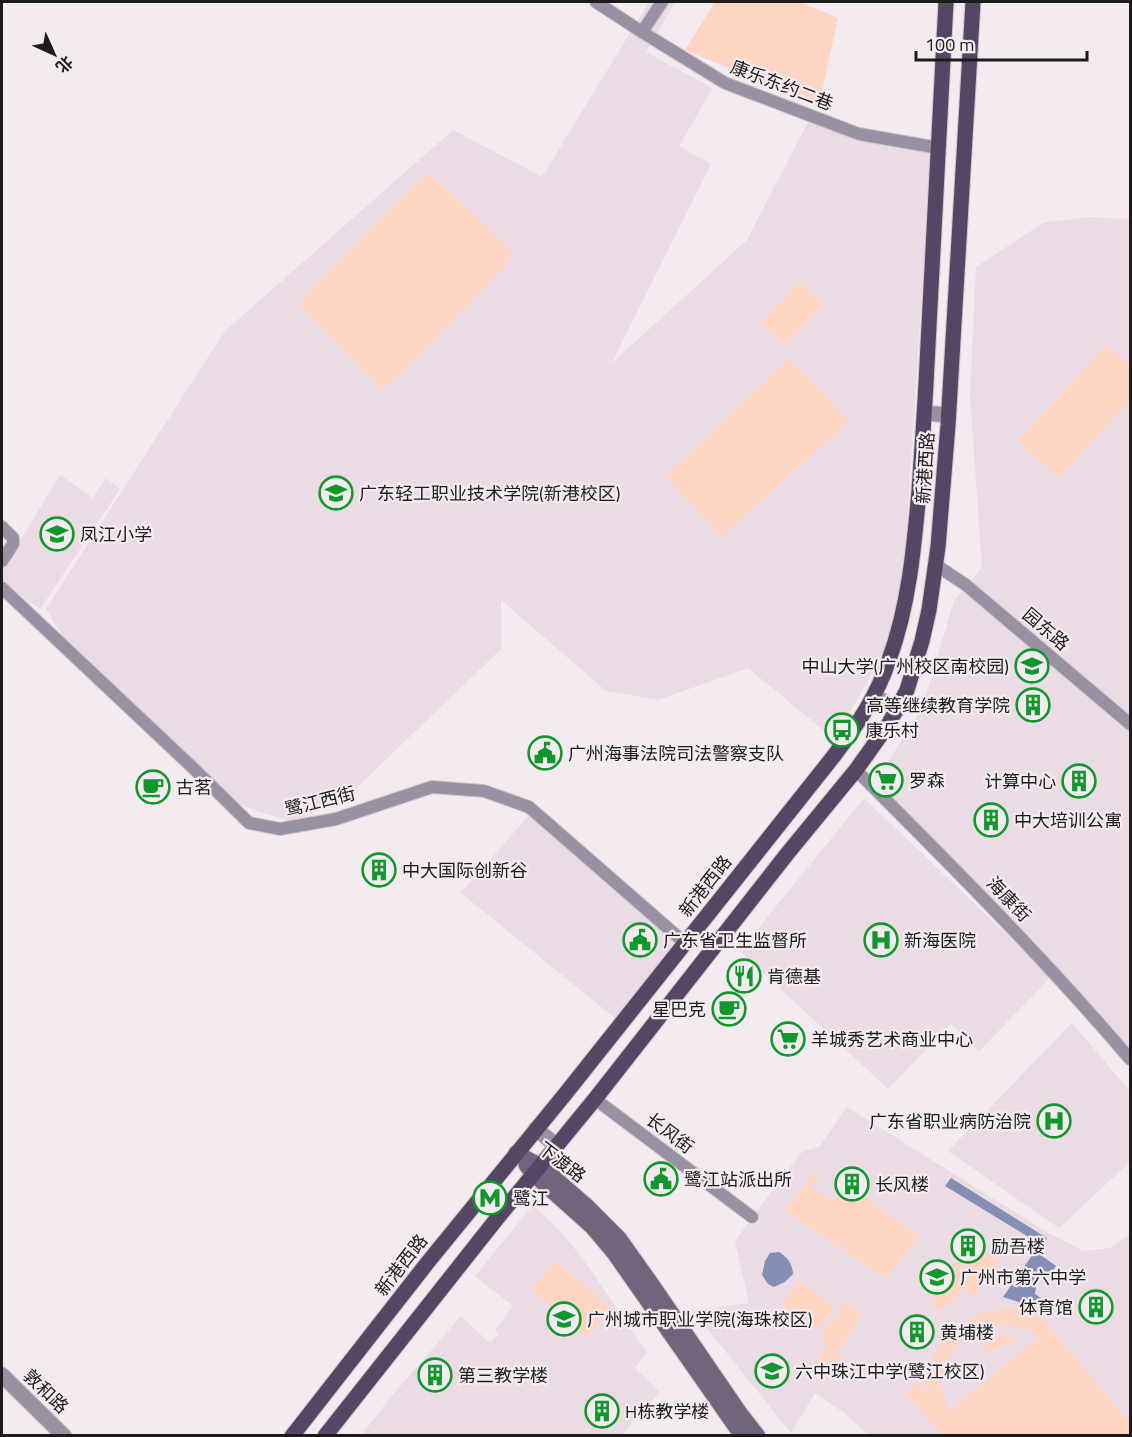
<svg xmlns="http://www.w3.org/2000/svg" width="1132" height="1437" viewBox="0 0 1132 1437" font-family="'Titillium Web','Noto Sans SC',sans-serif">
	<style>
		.built { fill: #eadbe4 }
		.green { fill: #fdd5c2; fill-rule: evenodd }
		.water { fill: #858fb6 }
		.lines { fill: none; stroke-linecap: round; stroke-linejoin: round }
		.minor-casing { stroke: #cdc6ca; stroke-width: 14 }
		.tertiary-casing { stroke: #cdc6ca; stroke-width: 17 }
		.secondary-casing { stroke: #cdc6ca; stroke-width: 17 }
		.primary-casing { stroke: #cdc6ca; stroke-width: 17 }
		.minor { stroke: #9991a3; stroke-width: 12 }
		.tertiary { stroke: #9991a3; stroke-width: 15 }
		.secondary { stroke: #71657e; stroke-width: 15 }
		.primary { stroke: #554664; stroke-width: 15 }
		.labels { text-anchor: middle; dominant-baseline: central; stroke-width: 4.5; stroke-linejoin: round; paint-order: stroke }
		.street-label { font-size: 18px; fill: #1e1b1d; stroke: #f3ebf0 }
		.poi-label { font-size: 18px; fill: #1e1b1d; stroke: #f3ebf0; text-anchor: start }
	</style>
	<rect width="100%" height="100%" fill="#f3ebf0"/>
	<!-- built -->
	<g class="built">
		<polygon points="649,2 675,2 646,52 713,88 679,146 711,164 611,364 747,240 809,120 931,150 904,570 889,645 834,739 748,668 658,700 606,691 501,600 501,649 343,801 292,822 237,804 80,664 46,609 225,331 453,130 542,177"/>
		<polygon points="1090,217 1130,219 1130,1051 906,815 876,781 922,708 954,601 982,567 970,395 976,267 1043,223"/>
		<polygon points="60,475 93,498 106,478 120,489 40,609 2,582 2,570"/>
		<polygon points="864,798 1051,977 979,1051 951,1024 888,1089 740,951"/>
		<polygon points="531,813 679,939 615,1018 461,893"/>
		<polygon points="1072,1023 1130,1091 1130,1162 1059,1228 948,1151"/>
		<polygon points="847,1107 1047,1232 1083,1251 1111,1248 1130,1234 1130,1435 868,1435 846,1414 815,1393 791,1433 693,1311 749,1303 735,1241 766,1199 802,1152 819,1147"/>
		<polygon points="533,1205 563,1234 588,1266 613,1303 647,1353 635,1368 660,1392 622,1435 360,1436 380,1412 384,1405 461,1316 490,1343 499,1334 495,1330 513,1306 475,1276"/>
	</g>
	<!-- green -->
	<g class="green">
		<polygon points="715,2 800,2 838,18 819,105 685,50"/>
		<polygon points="430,173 513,253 505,266 393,381 380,387 300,306 308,291 415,183"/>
		<polygon points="800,281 824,304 784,346 760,322"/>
		<polygon points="1108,344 1130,366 1130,400 1059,478 1017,441"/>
		<polygon points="789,358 849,421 723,536 665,476"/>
		<polygon points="815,1172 819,1177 811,1186 832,1200 840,1195 856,1192 919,1236 886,1279 785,1211"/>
		<polygon points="981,1248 999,1261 975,1296 963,1288 951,1305 947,1303 941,1311 931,1305 936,1298 931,1294 937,1284 931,1280 939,1269 950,1276 955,1268 952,1265 955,1261 965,1268"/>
		<polygon points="556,1260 611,1309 586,1338 530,1289"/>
		<polygon points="800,1280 835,1308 817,1331 781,1304"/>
		<polygon points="845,1302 863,1315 837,1352 843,1357 825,1381 809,1369 828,1344 819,1338"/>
		<path d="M1028,1309L1043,1319L1130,1422V1435H942L905,1394L917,1381L937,1401L924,1382C933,1352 943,1330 973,1317C978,1314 985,1311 990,1310C1002,1308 1016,1309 1028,1309ZM1004,1325L1026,1329L1037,1338L949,1412L941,1386L943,1366L962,1340L983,1329Z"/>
		<polygon points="984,1331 1020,1339 984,1353"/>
	</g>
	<!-- water -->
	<g class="water">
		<polygon points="951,1178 1047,1238 1042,1245 945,1186"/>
		<polygon points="1035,1251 1056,1266 1047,1279 1042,1277 1037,1281 1035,1294 1041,1298 1028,1305 1003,1297"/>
		<path d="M779,1252C788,1258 792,1263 793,1274L785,1282L774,1287L768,1284L762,1275L765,1261L770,1253Z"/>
	</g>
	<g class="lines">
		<defs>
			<g id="minor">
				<polyline points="596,2 642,32 725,83 859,134 939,148"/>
				<polyline points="642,32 662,2"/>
				<polyline points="2,527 13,538 13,544 2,561"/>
				<polyline points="936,565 966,585 1130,724"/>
				<polyline points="2,588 191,766 249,823 280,829 336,819 432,787 484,791 529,807 685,943"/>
				<path d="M856,770C950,864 1044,958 1130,1059"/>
				<polyline points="595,1099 752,1217"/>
			</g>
			<g id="tertiary">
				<polyline points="925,413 948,415"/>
				<polyline points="874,696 898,709"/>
				<polyline points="536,1129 557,1146"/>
				<polyline points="2,1375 64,1436"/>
			</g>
			<g id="secondary">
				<polyline points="516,1153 541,1166 588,1207 619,1238 651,1283 740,1413 758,1436"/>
				<polyline points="526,1165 534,1175 592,1227 614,1253 742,1436"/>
			</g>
			<g id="primary">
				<path d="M292,1436L428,1262L566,1093L833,757C856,727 877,696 889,660C909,605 914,548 919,491C922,448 925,406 927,364C934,243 940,122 946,2"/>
				<polyline points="325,1436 495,1221 595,1099 787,854 856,770 888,725 907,690 922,641 929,610 938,547 948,425 973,2"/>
			</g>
		</defs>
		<!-- minor casing -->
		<use href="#minor" class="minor-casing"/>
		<!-- tertiary casing -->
		<use href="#tertiary" class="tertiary-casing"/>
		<!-- secondary casing -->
		<use href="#secondary" class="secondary-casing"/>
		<!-- primary casing -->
		<use href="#primary" class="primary-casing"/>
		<!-- minor -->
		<use href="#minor" class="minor"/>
		<!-- tertiary -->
		<use href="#tertiary" class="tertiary"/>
		<!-- secondary -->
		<use href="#secondary" class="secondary"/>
		<!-- primary -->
		<use href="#primary" class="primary"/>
	</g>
	<!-- icons -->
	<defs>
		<symbol id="university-ring" viewBox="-11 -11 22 22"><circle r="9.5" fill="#f3ebf0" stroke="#11972b" stroke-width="1.5"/><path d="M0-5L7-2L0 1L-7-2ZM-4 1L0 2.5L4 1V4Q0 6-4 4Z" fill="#11972b"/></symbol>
		<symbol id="school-ring" viewBox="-11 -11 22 22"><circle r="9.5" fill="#f3ebf0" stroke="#11972b" stroke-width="1.5"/><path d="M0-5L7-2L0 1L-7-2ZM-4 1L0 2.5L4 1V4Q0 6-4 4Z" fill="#11972b"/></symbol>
		<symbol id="building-ring" viewBox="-11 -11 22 22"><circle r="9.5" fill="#f3ebf0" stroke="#11972b" stroke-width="1.5"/><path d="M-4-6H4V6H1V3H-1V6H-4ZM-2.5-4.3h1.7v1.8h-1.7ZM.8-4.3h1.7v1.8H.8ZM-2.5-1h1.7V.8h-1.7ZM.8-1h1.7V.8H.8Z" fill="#11972b"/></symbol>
		<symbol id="bus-ring" viewBox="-11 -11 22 22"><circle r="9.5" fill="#f3ebf0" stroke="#11972b" stroke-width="1.5"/><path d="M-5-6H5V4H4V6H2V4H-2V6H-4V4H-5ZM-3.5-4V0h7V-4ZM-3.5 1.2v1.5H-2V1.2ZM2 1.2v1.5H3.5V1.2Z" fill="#11972b"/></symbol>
		<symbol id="civic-ring" viewBox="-11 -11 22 22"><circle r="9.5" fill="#f3ebf0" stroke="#11972b" stroke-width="1.5"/><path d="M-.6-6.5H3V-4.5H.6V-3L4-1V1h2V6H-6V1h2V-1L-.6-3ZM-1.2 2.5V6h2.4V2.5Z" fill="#11972b"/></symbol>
		<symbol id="supermarket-ring" viewBox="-11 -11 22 22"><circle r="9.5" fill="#f3ebf0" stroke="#11972b" stroke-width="1.5"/><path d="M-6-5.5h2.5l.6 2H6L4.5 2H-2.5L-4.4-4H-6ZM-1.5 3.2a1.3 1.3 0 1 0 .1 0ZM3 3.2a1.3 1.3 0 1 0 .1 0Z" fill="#11972b"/></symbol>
		<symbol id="cafe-ring" viewBox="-11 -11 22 22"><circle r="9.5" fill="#f3ebf0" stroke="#11972b" stroke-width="1.5"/><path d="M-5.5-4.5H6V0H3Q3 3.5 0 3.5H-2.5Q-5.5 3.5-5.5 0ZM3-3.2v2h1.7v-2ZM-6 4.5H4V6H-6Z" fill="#11972b"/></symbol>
		<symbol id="hospital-ring" viewBox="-11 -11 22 22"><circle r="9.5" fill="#f3ebf0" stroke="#11972b" stroke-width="1.5"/><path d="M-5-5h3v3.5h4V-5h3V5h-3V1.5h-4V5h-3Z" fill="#11972b"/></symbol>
		<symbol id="restaurant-ring" viewBox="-11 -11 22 22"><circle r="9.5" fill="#f3ebf0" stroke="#11972b" stroke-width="1.5"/><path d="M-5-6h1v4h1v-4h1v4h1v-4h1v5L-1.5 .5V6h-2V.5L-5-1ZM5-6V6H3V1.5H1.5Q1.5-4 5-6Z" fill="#11972b"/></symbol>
		<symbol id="metro-ring" viewBox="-11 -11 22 22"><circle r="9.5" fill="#f3ebf0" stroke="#11972b" stroke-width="1.5"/><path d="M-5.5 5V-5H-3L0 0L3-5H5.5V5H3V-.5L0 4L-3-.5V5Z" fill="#11972b"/></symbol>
	</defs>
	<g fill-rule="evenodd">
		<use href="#university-ring" x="317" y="474" width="38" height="38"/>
		<use href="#school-ring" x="38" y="515" width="38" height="38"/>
		<use href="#university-ring" x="1013" y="647" width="38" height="38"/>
		<use href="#building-ring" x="1014" y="686" width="38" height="38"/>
		<use href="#bus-ring" x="823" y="711" width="38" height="38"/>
		<use href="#civic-ring" x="526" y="734" width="38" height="38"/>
		<use href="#supermarket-ring" x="867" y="761" width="38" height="38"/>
		<use href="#building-ring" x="1060" y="762" width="38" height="38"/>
		<use href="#cafe-ring" x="134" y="768" width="38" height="38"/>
		<use href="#building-ring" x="972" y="801" width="38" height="38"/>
		<use href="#building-ring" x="360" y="851" width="38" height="38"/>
		<use href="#civic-ring" x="621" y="921" width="38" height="38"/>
		<use href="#hospital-ring" x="862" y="921" width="38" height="38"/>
		<use href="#restaurant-ring" x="725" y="957" width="38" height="38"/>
		<use href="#cafe-ring" x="710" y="990" width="38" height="38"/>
		<use href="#supermarket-ring" x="769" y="1020" width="38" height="38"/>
		<use href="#hospital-ring" x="1035" y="1102" width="38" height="38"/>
		<use href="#civic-ring" x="642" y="1160" width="38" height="38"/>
		<use href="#building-ring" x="833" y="1165" width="38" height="38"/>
		<use href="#metro-ring" x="471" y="1179" width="38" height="38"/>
		<use href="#building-ring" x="949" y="1227" width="38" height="38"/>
		<use href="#school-ring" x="918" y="1258" width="38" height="38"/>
		<use href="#building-ring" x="1077" y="1288" width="38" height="38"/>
		<use href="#university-ring" x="545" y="1300" width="38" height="38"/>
		<use href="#building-ring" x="898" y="1313" width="38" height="38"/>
		<use href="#school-ring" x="753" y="1352" width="38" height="38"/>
		<use href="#building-ring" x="416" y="1356" width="38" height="38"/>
		<use href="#building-ring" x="583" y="1392" width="38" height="38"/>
	</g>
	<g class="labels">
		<!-- street labels -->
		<g class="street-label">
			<text transform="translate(782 85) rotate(21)">康乐东约二巷</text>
			<text transform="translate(925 468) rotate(-86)">新港西路</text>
			<text transform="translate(1046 629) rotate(40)">园东路</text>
			<text transform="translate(320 801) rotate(-14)">鹭江西街</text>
			<text transform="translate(705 886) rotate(-52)">新港西路</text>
			<text transform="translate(1009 899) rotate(46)">海康街</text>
			<text transform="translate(670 1133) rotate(37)">长风街</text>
			<text transform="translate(562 1162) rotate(37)">下渡路</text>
			<text transform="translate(401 1265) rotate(-52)">新港西路</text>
			<text transform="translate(46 1391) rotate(44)">敦和路</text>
		</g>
		<!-- poi labels -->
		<g class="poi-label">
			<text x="359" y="493">广东轻工职业技术学院(新港校区)</text>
			<text x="80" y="534">凤江小学</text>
			<text x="1009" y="666" text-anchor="end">中山大学(广州校区南校园)</text>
			<text x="1010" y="705" text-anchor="end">高等继续教育学院</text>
			<text x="865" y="730">康乐村</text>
			<text x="568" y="753">广州海事法院司法警察支队</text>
			<text x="909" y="780">罗森</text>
			<text x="1056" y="781" text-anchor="end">计算中心</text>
			<text x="176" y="787">古茗</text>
			<text x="1014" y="820">中大培训公寓</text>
			<text x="402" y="870">中大国际创新谷</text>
			<text x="663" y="940">广东省卫生监督所</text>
			<text x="904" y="940">新海医院</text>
			<text x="767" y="976">肯德基</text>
			<text x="706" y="1009" text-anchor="end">星巴克</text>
			<text x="811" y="1039">羊城秀艺术商业中心</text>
			<text x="1031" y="1121" text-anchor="end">广东省职业病防治院</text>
			<text x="684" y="1179">鹭江站派出所</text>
			<text x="875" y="1184">长风楼</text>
			<text x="513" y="1198">鹭江</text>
			<text x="991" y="1246">励吾楼</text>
			<text x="960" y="1277">广州市第六中学</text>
			<text x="1073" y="1307" text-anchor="end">体育馆</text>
			<text x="587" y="1319">广州城市职业学院(海珠校区)</text>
			<text x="940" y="1332">黄埔楼</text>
			<text x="795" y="1371">六中珠江中学(鹭江校区)</text>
			<text x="458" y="1375">第三教学楼</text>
			<text x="625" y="1411">H栋教学楼</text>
		</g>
	</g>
	<!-- border -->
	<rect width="1132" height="1437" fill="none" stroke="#1e1b1d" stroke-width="6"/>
	<!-- north arrow -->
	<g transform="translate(54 54) rotate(135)" stroke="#f3ebf0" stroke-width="4.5" paint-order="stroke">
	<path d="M0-4.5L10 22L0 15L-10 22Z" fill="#1e1b1d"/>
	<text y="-9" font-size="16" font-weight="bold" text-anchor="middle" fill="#1e1b1d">北</text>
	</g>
	<!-- scale -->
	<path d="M916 51v9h171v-9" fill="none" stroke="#1e1b1d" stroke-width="3"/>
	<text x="925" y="51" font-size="18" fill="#1e1b1d" stroke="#f3ebf0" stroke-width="4.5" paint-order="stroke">100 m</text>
</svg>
